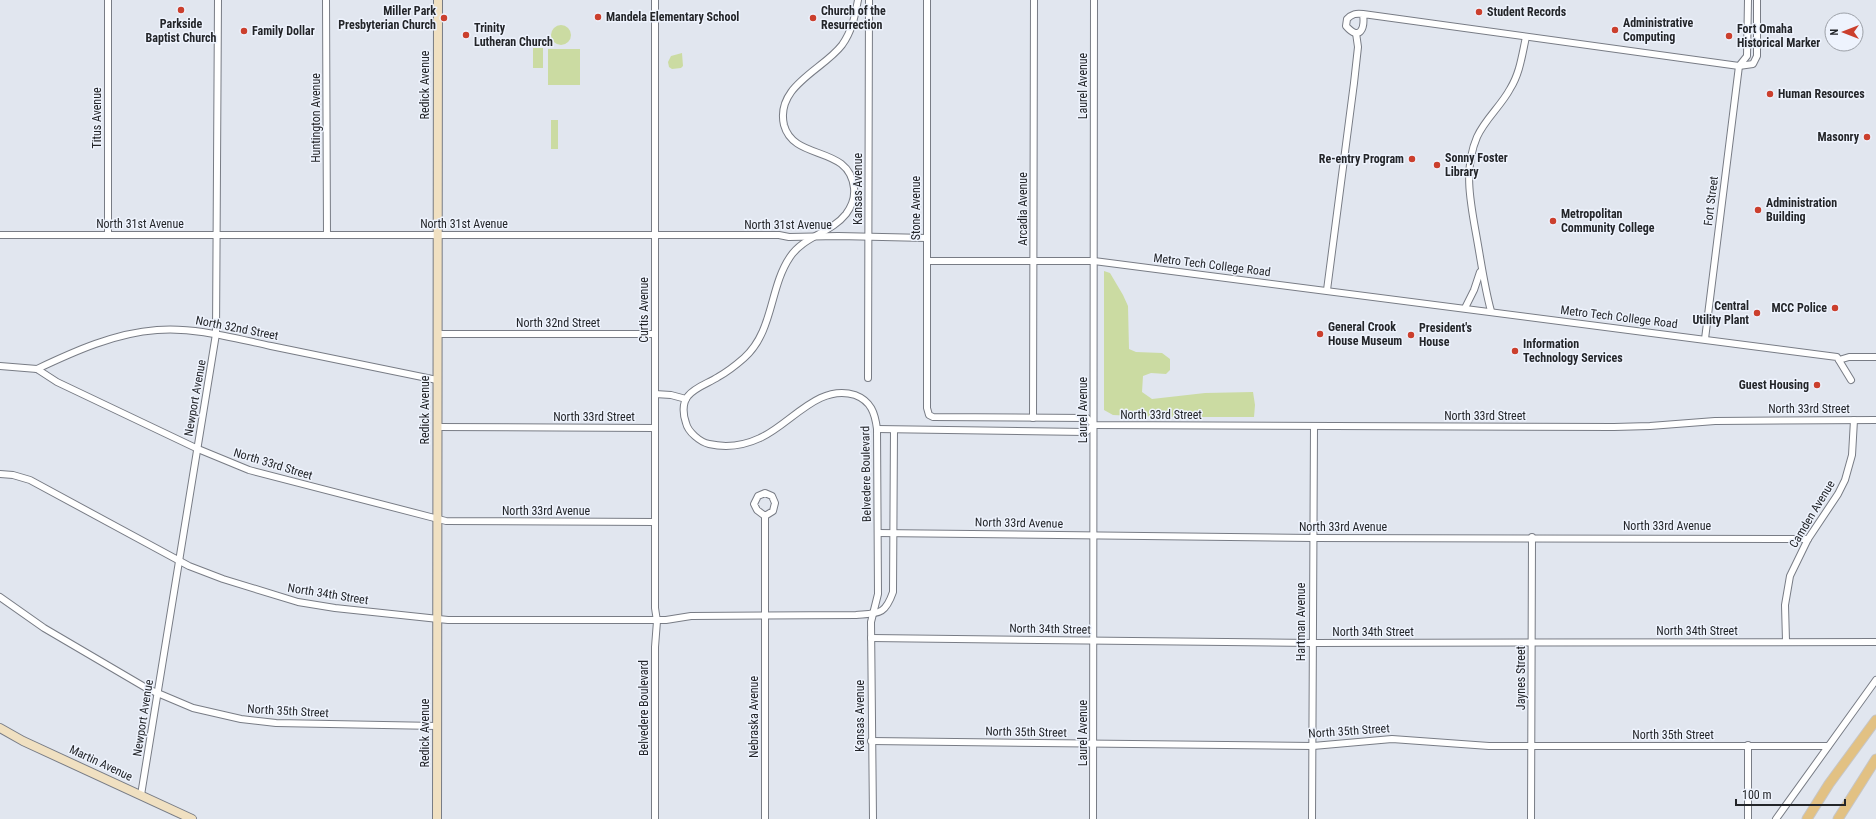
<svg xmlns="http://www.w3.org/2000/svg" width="1876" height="819" viewBox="0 0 1876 819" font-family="'Roboto Condensed',sans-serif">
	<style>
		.green { fill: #cbdba2 }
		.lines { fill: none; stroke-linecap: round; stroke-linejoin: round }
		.street-casing { stroke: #787c85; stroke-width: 8 }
		.secondary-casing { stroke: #787c85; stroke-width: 10 }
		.primary-casing { stroke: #c6c6c7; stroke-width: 11 }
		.street { stroke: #fff; stroke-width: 6 }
		.secondary { stroke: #f0e0c1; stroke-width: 8 }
		.primary { stroke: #e2c183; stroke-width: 9 }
		.poi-dot { fill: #cb3f2d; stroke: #eef3fd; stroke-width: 1.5 }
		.labels { text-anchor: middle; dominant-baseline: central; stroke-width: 3; stroke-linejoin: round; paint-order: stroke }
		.poi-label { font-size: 12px; font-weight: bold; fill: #232529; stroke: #eef3fd; text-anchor: start }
		.street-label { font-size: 12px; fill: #232529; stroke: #eef3fd }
	</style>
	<rect width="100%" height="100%" fill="#e1e6ef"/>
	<!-- green -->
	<g class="green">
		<circle cx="561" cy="35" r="10"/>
		<rect x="533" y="48" width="10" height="20"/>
		<rect x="548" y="49" width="32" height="36"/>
		<polygon points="682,53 683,66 681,68 672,69 669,67 668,62 671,56"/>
		<rect x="551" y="120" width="7" height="29"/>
		<polygon points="1104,271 1110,273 1123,295 1128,306 1129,349 1136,352 1162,353 1170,359 1170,370 1166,374 1151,373 1143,376 1142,392 1152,399 1205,393 1253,392 1255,405 1254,417 1158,417 1113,415 1104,410"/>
	</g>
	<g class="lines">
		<defs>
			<g id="street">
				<polyline points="326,0 327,235"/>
				<path d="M858,0C855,16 852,31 842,45C823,70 775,86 784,125C794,162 849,144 854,188C855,197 852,206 846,214C831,233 804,236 790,257C769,288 774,331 744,358C736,365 727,372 718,377C709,383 695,387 688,396C682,403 683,415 686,423C688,432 700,442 709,444C727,448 743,446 760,438C790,425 818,383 855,395C871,401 875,413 877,429L878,594L871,622L873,819"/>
				<polyline points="927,0 927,408 929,415 933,417 1087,418 1094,425 1614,427 1650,426 1715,421 1876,420"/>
				<path d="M1363,14C1365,28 1360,42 1346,26L1347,19C1352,14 1356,13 1363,14L1739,66L1753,64L1757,56V0"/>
				<polyline points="0,235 779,235 789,237 838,236 927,238"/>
				<polyline points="108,235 108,0"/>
				<polyline points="927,261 1094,261 1837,357 1851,380"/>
				<polyline points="1327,290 1354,83 1358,47 1356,33"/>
				<polyline points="1465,308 1474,290 1480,272"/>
				<path d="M1491,311C1485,289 1482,268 1478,245C1472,209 1462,172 1477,137C1485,119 1501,106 1510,89C1520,73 1522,55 1526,37"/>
				<polyline points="437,334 655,334"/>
				<polyline points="1705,339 1739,66 1747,56 1748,0"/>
				<polyline points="1839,360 1849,357 1876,357"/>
				<polyline points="0,366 37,369 57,382 198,449 249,470 446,521 655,522"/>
				<path d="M37,369C75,351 115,333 157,330C196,327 233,338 271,346C326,357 381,368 437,380"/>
				<polyline points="868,378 869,0"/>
				<polyline points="655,394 671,395 686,399"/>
				<polyline points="1033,418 1034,0"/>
				<polyline points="437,427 655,428"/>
				<polyline points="877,429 1086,432 1094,425"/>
				<path d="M0,474L13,475L30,480L189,566L223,579L298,602L335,608L448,620H666L691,616L856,615C879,613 885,615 893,592L894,430"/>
				<polygon points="765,493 772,496 775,503 773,511 765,516 757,510 754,504 758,496"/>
				<polyline points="878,533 1313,538 1808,539"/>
				<polyline points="0,597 44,628 148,689 193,708 241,719 276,723 437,726"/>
				<polyline points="871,638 1312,643 1876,642"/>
				<polyline points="1786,641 1785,605 1790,576 1808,539 1838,494 1845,480 1852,455 1854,420"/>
				<polyline points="871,741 1313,746 1392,739 1489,746 1828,746"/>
				<polyline points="1748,745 1748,819"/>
				<polyline points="141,795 216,334 218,0"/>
				<polyline points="655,819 655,647 657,621 655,608 655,0"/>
				<polyline points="765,819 765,516"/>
				<polyline points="1093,819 1094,0"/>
				<polyline points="1312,819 1314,426"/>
				<polyline points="1531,819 1532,537"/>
				<polyline points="1776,819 1876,680"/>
			</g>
			<g id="secondary">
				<polyline points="0,728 23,741 192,819"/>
				<polyline points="437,819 438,0"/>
			</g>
			<g id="primary">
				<polyline points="1807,819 1829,784 1876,720"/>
				<polyline points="1838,819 1876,759"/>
			</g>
		</defs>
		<!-- street casing -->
		<use href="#street" class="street-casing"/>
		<!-- secondary casing -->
		<use href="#secondary" class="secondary-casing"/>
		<!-- primary casing -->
		<use href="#primary" class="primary-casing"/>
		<!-- street -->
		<use href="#street" class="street"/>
		<!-- secondary -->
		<use href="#secondary" class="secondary"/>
		<!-- primary -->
		<use href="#primary" class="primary"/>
	</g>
	<!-- markers -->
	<g class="poi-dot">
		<circle cx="181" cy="10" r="4"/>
		<circle cx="1479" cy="12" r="4"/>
		<circle cx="598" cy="17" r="4"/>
		<circle cx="444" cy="18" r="4"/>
		<circle cx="813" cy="18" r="4"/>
		<circle cx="1615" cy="30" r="4"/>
		<circle cx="244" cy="31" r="4"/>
		<circle cx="466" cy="35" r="4"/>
		<circle cx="1729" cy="36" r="4"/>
		<circle cx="1770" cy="94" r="4"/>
		<circle cx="1867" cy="137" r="4"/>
		<circle cx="1412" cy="159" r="4"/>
		<circle cx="1437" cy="165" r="4"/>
		<circle cx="1758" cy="210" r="4"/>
		<circle cx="1553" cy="221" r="4"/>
		<circle cx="1835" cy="308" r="4"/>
		<circle cx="1757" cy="313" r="4"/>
		<circle cx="1320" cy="334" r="4"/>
		<circle cx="1411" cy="335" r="4"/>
		<circle cx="1515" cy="351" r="4"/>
		<circle cx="1817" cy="385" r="4"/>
	</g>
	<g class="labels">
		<!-- poi labels -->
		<g class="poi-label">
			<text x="436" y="11" text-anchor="end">Miller Park<tspan x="436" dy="14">Presbyterian Church</tspan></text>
			<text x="821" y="11">Church of the<tspan x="821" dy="14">Resurrection</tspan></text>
			<text x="1487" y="12">Student Records</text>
			<text x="606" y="17">Mandela Elementary School</text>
			<text x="1623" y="23">Administrative<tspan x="1623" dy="14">Computing</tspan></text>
			<text x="181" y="24" text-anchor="middle">Parkside<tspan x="181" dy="14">Baptist Church</tspan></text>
			<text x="474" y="28">Trinity<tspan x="474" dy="14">Lutheran Church</tspan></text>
			<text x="1737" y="29">Fort Omaha<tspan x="1737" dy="14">Historical Marker</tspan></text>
			<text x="252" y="31">Family Dollar</text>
			<text x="1778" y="94">Human Resources</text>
			<text x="1859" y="137" text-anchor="end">Masonry</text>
			<text x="1445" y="158">Sonny Foster<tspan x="1445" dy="14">Library</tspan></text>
			<text x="1404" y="159" text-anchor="end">Re-entry Program</text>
			<text x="1766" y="203">Administration<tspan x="1766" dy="14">Building</tspan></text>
			<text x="1561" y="214">Metropolitan<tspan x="1561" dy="14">Community College</tspan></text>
			<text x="1749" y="306" text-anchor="end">Central<tspan x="1749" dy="14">Utility Plant</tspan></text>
			<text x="1827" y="308" text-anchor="end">MCC Police</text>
			<text x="1328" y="327">General Crook<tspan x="1328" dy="14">House Museum</tspan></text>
			<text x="1419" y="328">President's<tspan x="1419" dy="14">House</tspan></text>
			<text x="1523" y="344">Information<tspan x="1523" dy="14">Technology Services</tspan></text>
			<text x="1809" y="385" text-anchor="end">Guest Housing</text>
		</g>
		<!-- street labels -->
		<g class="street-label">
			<text transform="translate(425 85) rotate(-90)">Redick Avenue</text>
			<text transform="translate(1083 86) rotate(-90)">Laurel Avenue</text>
			<text transform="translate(97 118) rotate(-90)">Titus Avenue</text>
			<text transform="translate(316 118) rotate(-90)">Huntington Avenue</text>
			<text transform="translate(858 189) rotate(-90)">Kansas Avenue</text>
			<text transform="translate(1711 201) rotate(-83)">Fort Street</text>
			<text transform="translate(916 208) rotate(-90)">Stone Avenue</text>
			<text transform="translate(1023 209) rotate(-90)">Arcadia Avenue</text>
			<text x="140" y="224">North 31st Avenue</text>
			<text x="464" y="224">North 31st Avenue</text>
			<text x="788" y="225">North 31st Avenue</text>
			<text transform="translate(1212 265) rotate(7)">Metro Tech College Road</text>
			<text transform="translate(644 310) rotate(-90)">Curtis Avenue</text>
			<text transform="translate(1619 317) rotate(7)">Metro Tech College Road</text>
			<text x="558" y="323">North 32nd Street</text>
			<text transform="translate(237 328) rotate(11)">North 32nd Street</text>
			<text transform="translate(195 398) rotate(-80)">Newport Avenue</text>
			<text x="1809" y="409">North 33rd Street</text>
			<text transform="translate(425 410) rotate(-90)">Redick Avenue</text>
			<text transform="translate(1083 410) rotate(-90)">Laurel Avenue</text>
			<text x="1161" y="415">North 33rd Street</text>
			<text x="1485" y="416">North 33rd Street</text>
			<text x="594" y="417">North 33rd Street</text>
			<text transform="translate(273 464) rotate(17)">North 33rd Street</text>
			<text transform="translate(866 474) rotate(-91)">Belvedere Boulevard</text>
			<text x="546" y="511">North 33rd Avenue</text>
			<text transform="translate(1812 514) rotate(-59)">Camden Avenue</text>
			<text transform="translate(1019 523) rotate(1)">North 33rd Avenue</text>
			<text x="1667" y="526">North 33rd Avenue</text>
			<text x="1343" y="527">North 33rd Avenue</text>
			<text transform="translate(328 594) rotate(9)">North 34th Street</text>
			<text transform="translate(1301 622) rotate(-90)">Hartman Avenue</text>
			<text transform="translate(1050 629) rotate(1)">North 34th Street</text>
			<text x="1697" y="631">North 34th Street</text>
			<text x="1373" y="632">North 34th Street</text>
			<text transform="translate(1521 678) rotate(-90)">Jaynes Street</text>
			<text transform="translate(644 708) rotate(-90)">Belvedere Boulevard</text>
			<text transform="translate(288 711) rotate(3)">North 35th Street</text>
			<text transform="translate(860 716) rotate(-90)">Kansas Avenue</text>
			<text transform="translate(754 717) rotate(-90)">Nebraska Avenue</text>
			<text transform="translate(143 718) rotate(-81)">Newport Avenue</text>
			<text transform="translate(1349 731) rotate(-4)">North 35th Street</text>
			<text transform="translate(1026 732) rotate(1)">North 35th Street</text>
			<text transform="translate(425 733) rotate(-90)">Redick Avenue</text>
			<text transform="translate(1083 733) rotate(-90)">Laurel Avenue</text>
			<text x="1673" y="735">North 35th Street</text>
			<text transform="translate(101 763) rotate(25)">Martin Avenue</text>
		</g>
	</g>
	<!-- north arrow -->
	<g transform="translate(1844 32) rotate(270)"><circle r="19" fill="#eef3fd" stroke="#9da1a8"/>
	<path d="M0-3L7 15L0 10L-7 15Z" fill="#cb3f2d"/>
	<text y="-6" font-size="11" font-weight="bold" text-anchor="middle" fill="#232529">N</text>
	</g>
	<!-- scale -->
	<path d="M1736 799v6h109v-6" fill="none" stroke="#232529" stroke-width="2"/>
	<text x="1742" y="799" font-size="12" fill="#232529" stroke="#eef3fd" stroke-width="3" paint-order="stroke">100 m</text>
</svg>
